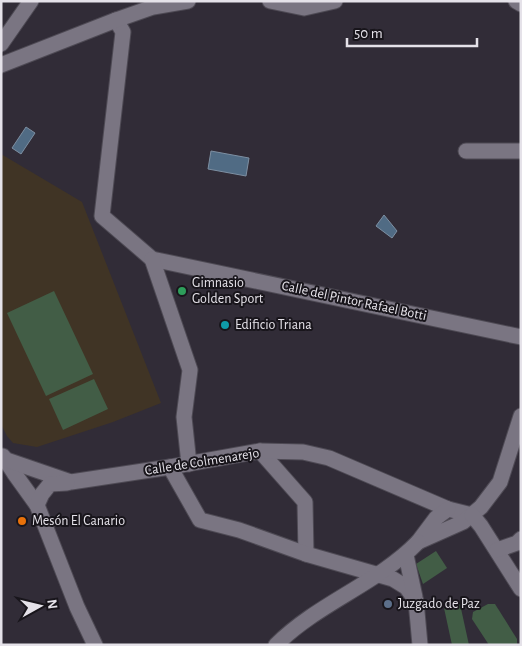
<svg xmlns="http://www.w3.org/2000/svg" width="522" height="646" viewBox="0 0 522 646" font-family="'Alegreya Sans',sans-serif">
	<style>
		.education { fill: #403425 }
		.green { fill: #425d46 }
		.water { fill: #506b84; stroke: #7d8fa2 }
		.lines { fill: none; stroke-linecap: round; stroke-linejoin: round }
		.street-casing { stroke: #4e4a54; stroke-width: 17 }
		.street { stroke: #7a7582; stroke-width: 15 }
		.leisure-dot { fill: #2e9e5b; stroke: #18151b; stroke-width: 2 }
		.culture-dot { fill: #0f9aa8; stroke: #18151b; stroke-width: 2 }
		.food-dot { fill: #e8710a; stroke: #18151b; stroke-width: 2 }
		.service-dot { fill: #5c6f8a; stroke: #18151b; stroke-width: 2 }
		.labels { text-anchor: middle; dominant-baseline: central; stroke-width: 4; stroke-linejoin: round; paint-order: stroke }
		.poi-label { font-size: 14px; fill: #e5e2e9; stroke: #18151b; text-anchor: start }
		.street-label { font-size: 14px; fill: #e5e2e9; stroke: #18151b }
	</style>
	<rect width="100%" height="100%" fill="#312c37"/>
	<!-- education -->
	<polygon class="education" points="1,154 82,202 161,403 113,422 37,447 13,443 7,436 1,424"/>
	<!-- green -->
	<g class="green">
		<polygon points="54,291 93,374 46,396 7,313"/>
		<polygon points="94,379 108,409 63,430 49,399"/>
		<polygon points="436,551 447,568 423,584 416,564"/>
		<polygon points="460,604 469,645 452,645 444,608"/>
		<polygon points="488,604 495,604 517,639 517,645 489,645 472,619 473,612"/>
	</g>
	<!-- water -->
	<g class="water">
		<polygon points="26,127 35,133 21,154 12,148"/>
		<polygon points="211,151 249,158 246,176 208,169"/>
		<polygon points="384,215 397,231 392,238 376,226"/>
	</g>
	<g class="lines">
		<defs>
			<g id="street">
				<polyline points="270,1 304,8 335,1"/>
				<polyline points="516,1 521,4"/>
				<polyline points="116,20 123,32 102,216 152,259 521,337"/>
				<polyline points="1,44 31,1"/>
				<polyline points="1,65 116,20 153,7 188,1"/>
				<polyline points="466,151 521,151"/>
				<polyline points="152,259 190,370 184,417 189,464"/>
				<polyline points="260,451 305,502 306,554"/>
				<polyline points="3,456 14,473 37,505 77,607 95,645"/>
				<polyline points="1,458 71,482 170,467 260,451 303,452 329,458 448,509 472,515"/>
				<polyline points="170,467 200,520 239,530 306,554 393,579 406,587 416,601 420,645"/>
				<polyline points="37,505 42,494 50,484 67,483"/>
				<polyline points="448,509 436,518 418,542 463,522 481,507 500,482 521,416"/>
				<polyline points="472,515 481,526 521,589"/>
				<polyline points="497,550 517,543 521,539"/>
				<polyline points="406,555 415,597"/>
				<path d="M276,645C318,603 377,584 418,542"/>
			</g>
		</defs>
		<!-- street casing -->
		<use href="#street" class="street-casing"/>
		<!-- street -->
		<use href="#street" class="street"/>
	</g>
	<!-- markers -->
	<circle class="leisure-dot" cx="182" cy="291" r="5"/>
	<circle class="culture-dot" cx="225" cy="325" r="5"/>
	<circle class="food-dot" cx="22" cy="521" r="5"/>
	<circle class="service-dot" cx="388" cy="604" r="5"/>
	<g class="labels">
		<!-- poi labels -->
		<g class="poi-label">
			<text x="192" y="283">Gimnasio<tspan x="192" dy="16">Golden Sport</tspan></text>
			<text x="235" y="325">Edificio Triana</text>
			<text x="32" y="521">Mesón El Canario</text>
			<text x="398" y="604">Juzgado de Paz</text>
		</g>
		<!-- street labels -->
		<g class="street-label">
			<text transform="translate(354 301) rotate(12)">Calle del Pintor Rafael Botti</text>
			<text transform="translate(202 462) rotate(-9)">Calle de Colmenarejo</text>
		</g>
	</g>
	<!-- border -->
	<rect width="522" height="646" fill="none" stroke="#e5e2e9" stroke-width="5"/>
	<!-- north arrow -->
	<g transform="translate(40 606) rotate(82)" stroke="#18151b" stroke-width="4" paint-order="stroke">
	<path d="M0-4L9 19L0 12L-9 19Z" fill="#e5e2e9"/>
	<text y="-8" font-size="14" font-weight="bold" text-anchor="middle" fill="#e5e2e9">N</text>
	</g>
	<!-- scale -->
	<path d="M347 38v8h130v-8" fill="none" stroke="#e5e2e9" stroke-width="2.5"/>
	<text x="354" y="38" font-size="15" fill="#e5e2e9" stroke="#18151b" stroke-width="4" paint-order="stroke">50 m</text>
</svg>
